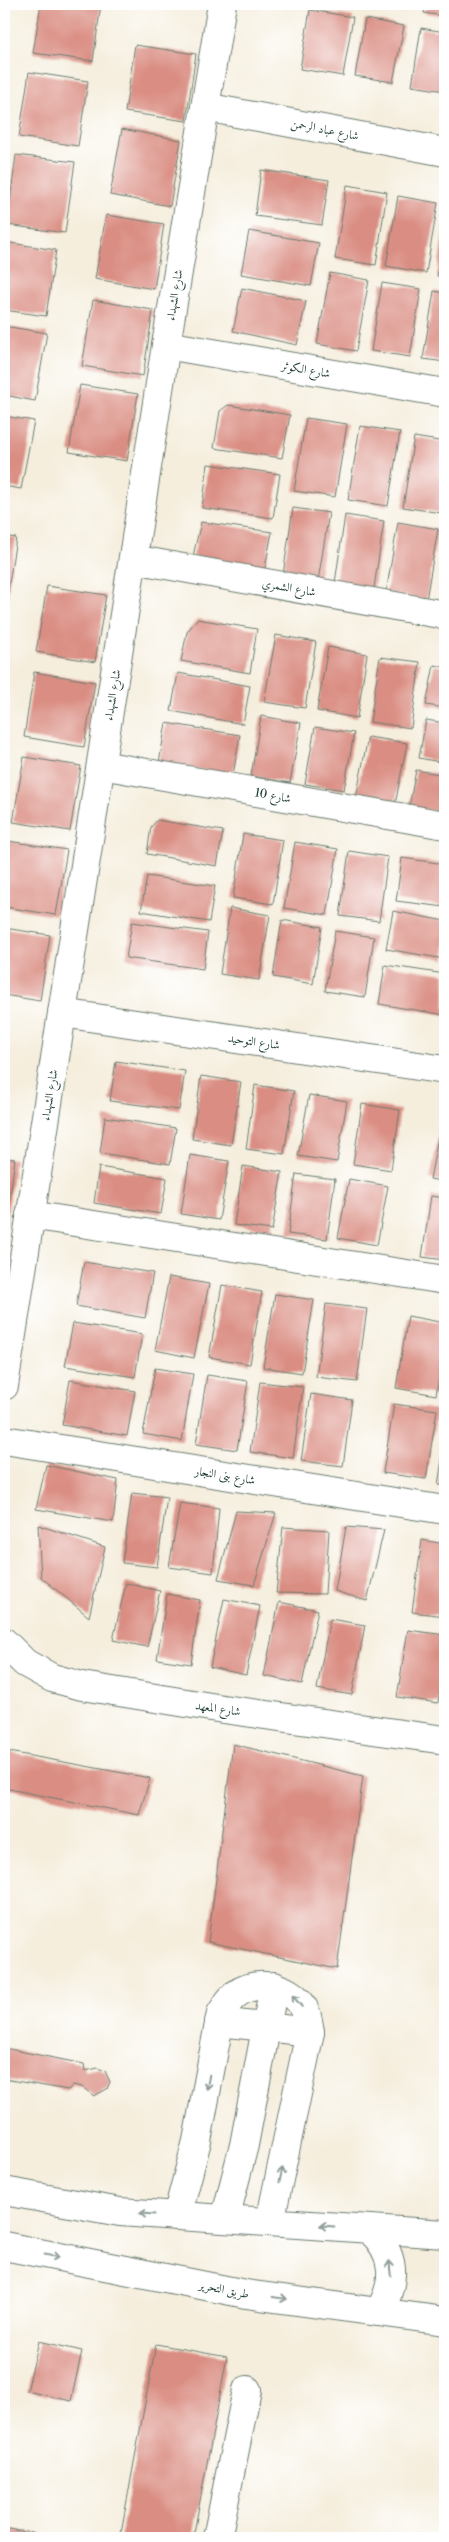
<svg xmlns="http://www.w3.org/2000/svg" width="449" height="2542" viewBox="0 0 449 2542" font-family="'Libre Caslon Text',Amiri,serif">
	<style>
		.building { fill: #da8e83 }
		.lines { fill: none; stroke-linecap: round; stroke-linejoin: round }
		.minor-casing { stroke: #6a7b6f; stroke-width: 30 }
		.minor { stroke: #fff; stroke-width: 28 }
		.oneway { stroke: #8f9e9a }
		.labels { text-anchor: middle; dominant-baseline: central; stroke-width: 4; stroke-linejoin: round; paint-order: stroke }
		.street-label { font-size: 12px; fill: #1f3d34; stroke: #fff }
	</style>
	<rect width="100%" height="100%" fill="#fff"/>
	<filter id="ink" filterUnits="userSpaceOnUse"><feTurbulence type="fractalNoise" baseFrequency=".02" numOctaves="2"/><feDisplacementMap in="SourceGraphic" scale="10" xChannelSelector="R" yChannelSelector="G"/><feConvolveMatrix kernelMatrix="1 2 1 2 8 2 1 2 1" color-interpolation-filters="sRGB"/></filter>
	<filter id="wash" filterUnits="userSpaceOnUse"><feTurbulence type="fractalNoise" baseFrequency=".0096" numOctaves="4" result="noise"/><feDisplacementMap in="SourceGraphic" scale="20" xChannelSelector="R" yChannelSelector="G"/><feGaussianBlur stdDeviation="1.12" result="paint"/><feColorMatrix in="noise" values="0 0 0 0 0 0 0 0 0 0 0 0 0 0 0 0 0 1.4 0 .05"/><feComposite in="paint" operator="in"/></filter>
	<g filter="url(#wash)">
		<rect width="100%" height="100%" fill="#f5eedd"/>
		<g id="blocks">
			<!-- building -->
			<g class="building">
				<polygon points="41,4 101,4 93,61 33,53"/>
				<polygon points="379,4 408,4 407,9"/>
				<polygon points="426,4 445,4 445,16 424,13"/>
				<polygon points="310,10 353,17 343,76 300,69"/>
				<polygon points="365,19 404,26 393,82 355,76"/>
				<polygon points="421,28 445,32 445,91 412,86"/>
				<polygon points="135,45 196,54 186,121 125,112"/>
				<polygon points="29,72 88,81 78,146 19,137"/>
				<polygon points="122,129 181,140 170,206 110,195"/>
				<polygon points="16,155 75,162 65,233 7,225"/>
				<polygon points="261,170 329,180 322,225 255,216"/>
				<polygon points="347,185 387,192 376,265 335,259"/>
				<polygon points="398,196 438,203 426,273 386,266"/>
				<polygon points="106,215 164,224 154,289 95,279"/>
				<polygon points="444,228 445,229 445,277 437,276"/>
				<polygon points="249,231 319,243 311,286 241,274"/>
				<polygon points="4,242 56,250 46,316 4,310"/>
				<polygon points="330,273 369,280 356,351 317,344"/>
				<polygon points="382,283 421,289 410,357 371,351"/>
				<polygon points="242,288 306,301 297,345 233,331"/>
				<polygon points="434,291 445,293 445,362 423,359"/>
				<polygon points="93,300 153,310 143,376 82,366"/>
				<polygon points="4,326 47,333 35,401 4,395"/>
				<polygon points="80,385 138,394 127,461 69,452"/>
				<polygon points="228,405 290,415 282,458 214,448 220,411"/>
				<polygon points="4,416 34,421 21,489 4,486"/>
				<polygon points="306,418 347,424 335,497 294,491"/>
				<polygon points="360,426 400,432 388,506 348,500"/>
				<polygon points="414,437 445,442 445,483 441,513 403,507"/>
				<polygon points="208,464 280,474 273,518 202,508"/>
				<polygon points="293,508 329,513 318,581 283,575"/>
				<polygon points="345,515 384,521 374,588 335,583"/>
				<polygon points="201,522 272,532 263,578 193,556"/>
				<polygon points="398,522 438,529 426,600 386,593"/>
				<polygon points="4,536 16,538 6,604 4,603"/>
				<polygon points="444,577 445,577 445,600 440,599"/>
				<polygon points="47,586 106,595 95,662 36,652"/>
				<polygon points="197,619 257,629 250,673 181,661 187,632"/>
				<polygon points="276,635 316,642 305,708 264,702"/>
				<polygon points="328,647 367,654 357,718 317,711"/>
				<polygon points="380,657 420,662 411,728 370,722"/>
				<polygon points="434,665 445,667 445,708 426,705"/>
				<polygon points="34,672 95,682 84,747 24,737"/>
				<polygon points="178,673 250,686 243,724 171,711"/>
				<polygon points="261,716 301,723 290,783 251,776"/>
				<polygon points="426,720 445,723 445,763 419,758"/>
				<polygon points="166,723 240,735 233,775 159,763"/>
				<polygon points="315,727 354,733 344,790 305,784"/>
				<polygon points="368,737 407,743 395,805 356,798"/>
				<polygon points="24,757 81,766 70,831 13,822"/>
				<polygon points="416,770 445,775 445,813 409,807"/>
				<polygon points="157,820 223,831 217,866 147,854 151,827"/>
				<polygon points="243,834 283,840 273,904 233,898"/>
				<polygon points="8,841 67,850 56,915 4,907 4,870"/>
				<polygon points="295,842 338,849 327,915 284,908"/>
				<polygon points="349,851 388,857 379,921 340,916"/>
				<polygon points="402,858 445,864 445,907 396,901"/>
				<polygon points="147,876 215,886 209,922 141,911"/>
				<polygon points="230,908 270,915 259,980 220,974"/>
				<polygon points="393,911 445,921 445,959 386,949"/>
				<polygon points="282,920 322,927 313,984 273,977"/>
				<polygon points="132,922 208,932 203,969 126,958"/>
				<polygon points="4,928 50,935 40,1001 4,995"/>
				<polygon points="335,931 374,937 365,997 325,991"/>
				<polygon points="385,965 445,974 445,1015 379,1004"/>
				<polygon points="116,1061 185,1071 179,1110 110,1101"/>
				<polygon points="201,1076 241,1082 231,1145 192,1139"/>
				<polygon points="255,1085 294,1091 284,1154 246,1149"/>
				<polygon points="309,1095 347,1101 337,1162 298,1156"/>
				<polygon points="362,1104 400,1110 391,1170 353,1164"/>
				<polygon points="105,1117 176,1128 170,1164 100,1153"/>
				<polygon points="442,1117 445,1117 445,1182 430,1179"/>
				<polygon points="190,1155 229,1161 219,1220 181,1214"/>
				<polygon points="4,1158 15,1159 6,1225 4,1225"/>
				<polygon points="243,1166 282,1172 272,1230 234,1225"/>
				<polygon points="99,1167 167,1178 161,1214 94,1203"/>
				<polygon points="296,1174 335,1179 327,1239 288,1234"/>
				<polygon points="349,1179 388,1186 377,1245 338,1238"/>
				<polygon points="431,1196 445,1198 445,1260 422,1257"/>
				<polygon points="84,1262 153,1273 145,1318 76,1306"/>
				<polygon points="169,1277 209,1284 194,1358 155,1350"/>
				<polygon points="222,1285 262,1292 250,1364 209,1357"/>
				<polygon points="275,1294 314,1300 302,1373 263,1367"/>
				<polygon points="326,1304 367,1309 357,1382 316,1377"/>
				<polygon points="408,1316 445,1323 445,1343 436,1395 396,1388"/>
				<polygon points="73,1323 142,1334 135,1377 65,1366"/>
				<polygon points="155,1368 193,1374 182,1441 143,1434"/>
				<polygon points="207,1375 248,1381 237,1450 196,1444"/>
				<polygon points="70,1380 135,1391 127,1436 62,1425"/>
				<polygon points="260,1382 303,1387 293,1458 250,1452"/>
				<polygon points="311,1394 352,1400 343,1466 301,1461"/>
				<polygon points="394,1404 437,1410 426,1479 383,1473"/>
				<polygon points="444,1447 445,1447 445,1486 438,1485"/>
				<polygon points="46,1465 118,1480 113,1522 36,1509"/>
				<polygon points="132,1493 167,1497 157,1567 122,1563"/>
				<polygon points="180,1503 219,1508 213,1573 169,1567"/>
				<polygon points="236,1511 276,1513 254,1585 218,1579"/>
				<polygon points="38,1525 105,1547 89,1617 41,1577"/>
				<polygon points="283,1527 329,1530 325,1594 276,1593"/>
				<polygon points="346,1527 384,1530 367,1601 335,1591"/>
				<polygon points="422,1540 445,1544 445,1616 412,1612"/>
				<polygon points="126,1583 160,1591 147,1647 113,1640"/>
				<polygon points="167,1594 200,1600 191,1664 157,1659"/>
				<polygon points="224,1599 260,1606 246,1675 210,1667"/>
				<polygon points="279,1602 318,1610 302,1684 264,1676"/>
				<polygon points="330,1619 365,1625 352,1695 317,1689"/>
				<polygon points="408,1630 445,1635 445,1655 438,1703 397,1697"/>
				<polygon points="233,1744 363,1776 337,1969 208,1942"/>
				<polygon points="4,1751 150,1778 139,1815 4,1788"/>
				<polygon points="4,2048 84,2064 85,2071 98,2068 105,2071 110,2082 107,2089 94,2096 82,2087 73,2085 68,2090 4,2079"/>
				<polygon points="39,2341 82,2351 71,2401 27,2391"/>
				<polygon points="156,2344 227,2357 193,2538 120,2538"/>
				<polygon points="4,2528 54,2537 54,2538 4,2538"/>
			</g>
		</g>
	</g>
	<g filter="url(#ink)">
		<use href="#blocks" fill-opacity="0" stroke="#6a7b6f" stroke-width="1"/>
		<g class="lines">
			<defs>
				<g id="minor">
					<polyline points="205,107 445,152"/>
					<polyline points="166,345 445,393"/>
					<polyline points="133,559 445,615"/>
					<polyline points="101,765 445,825"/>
					<polyline points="62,1013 445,1070"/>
					<polyline points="30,1215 445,1280"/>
					<polyline points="4,1386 166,345 222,4"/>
					<polyline points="4,1440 445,1510"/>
					<polyline points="4,1642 25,1663 52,1678 82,1686 223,1709 445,1740"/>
					<polyline points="219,2022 310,2032"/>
					<polyline points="4,2191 120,2212 445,2234"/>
					<path d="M177,2216L197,2141L221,2013C225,2008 228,2001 233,1997C254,1976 296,1986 306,2013C308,2019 309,2026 310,2032L270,2222"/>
					<polyline points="225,2219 244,2145 274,1986"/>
					<path d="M369,2229C396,2253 397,2281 379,2312"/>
					<polyline points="4,2246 246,2294 445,2321"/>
					<polyline points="217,2538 247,2390"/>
				</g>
			</defs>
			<!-- minor casing -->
			<use href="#minor" class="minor-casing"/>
			<!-- minor -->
			<use href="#minor" class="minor"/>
		</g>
		<!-- one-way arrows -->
		<defs><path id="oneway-shaft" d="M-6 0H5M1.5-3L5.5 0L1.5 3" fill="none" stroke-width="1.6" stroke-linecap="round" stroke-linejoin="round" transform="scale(1.25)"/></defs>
		<g class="oneway">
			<use href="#oneway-shaft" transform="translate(297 2001) rotate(-130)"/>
			<use href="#oneway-shaft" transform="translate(208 2082) rotate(100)"/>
			<use href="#oneway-shaft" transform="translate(281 2175) rotate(-78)"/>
			<use href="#oneway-shaft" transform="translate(147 2214) rotate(-176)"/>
			<use href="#oneway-shaft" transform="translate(327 2226) rotate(-176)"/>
			<use href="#oneway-shaft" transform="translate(52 2256) rotate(11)"/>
			<use href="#oneway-shaft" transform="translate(390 2268) rotate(-96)"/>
			<use href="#oneway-shaft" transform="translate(280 2298) rotate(8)"/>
		</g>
	</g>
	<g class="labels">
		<!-- street labels -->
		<g class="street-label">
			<text transform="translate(325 129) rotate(11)">شارع عباد الرحمن</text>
			<text transform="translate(174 295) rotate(-81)">شارع الشهداء</text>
			<text transform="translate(306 369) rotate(10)">شارع الكوثر</text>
			<text transform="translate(289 587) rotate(10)">شارع الشمري</text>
			<text transform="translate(112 695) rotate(-81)">شارع الشهداء</text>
			<text transform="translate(273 795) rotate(10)">شارع 10</text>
			<text transform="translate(254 1041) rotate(8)">شارع التوحيد</text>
			<text transform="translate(49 1095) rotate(-81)">شارع الشهداء</text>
			<text transform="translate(225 1475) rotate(9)">شارع بنى النجار</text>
			<text transform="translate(218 1708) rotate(8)">شارع المعهد</text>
			<text transform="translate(224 2289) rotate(11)">طريق التحرير</text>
		</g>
	</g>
	<!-- margin -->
	<rect width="449" height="2542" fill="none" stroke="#fff" stroke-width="20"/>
</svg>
